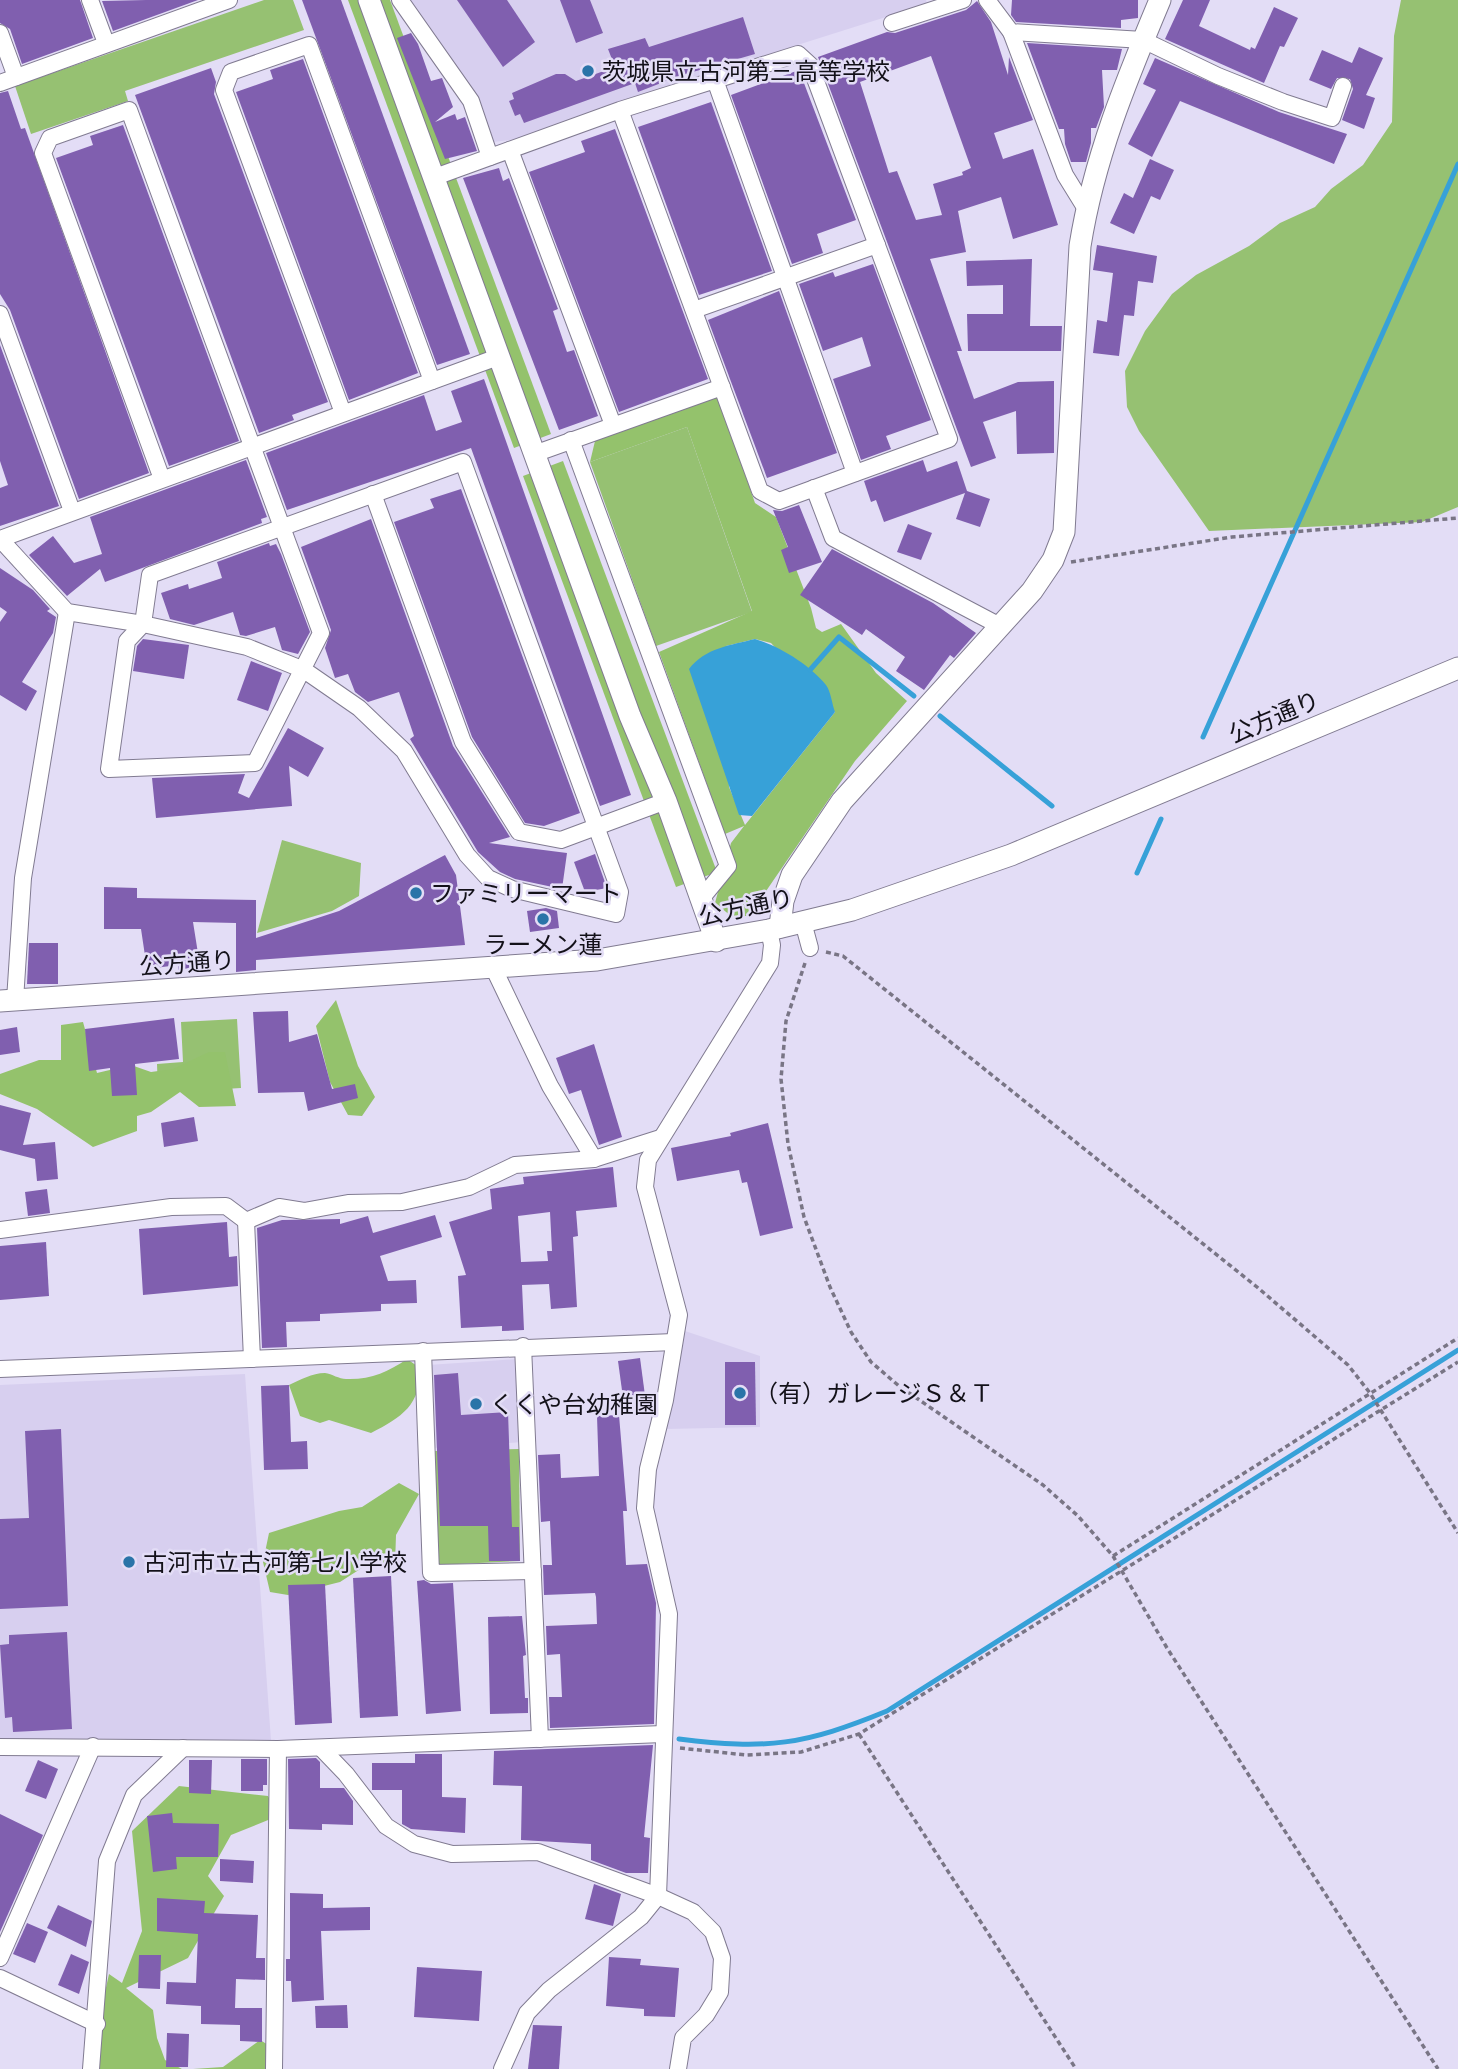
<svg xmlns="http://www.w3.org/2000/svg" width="1458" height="2069" viewBox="0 0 1458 2069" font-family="Jost,'Noto Sans JP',sans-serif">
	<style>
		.built { fill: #d7cfef }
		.green { fill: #96c172 }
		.forest { fill: #94c26c; fill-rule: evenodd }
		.water { fill: #37a1d8 }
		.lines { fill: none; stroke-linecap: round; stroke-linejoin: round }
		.stream { stroke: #37a1d8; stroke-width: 5 }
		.building { fill: #805faf; fill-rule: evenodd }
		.minor-casing { stroke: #817b91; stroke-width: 18 }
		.tertiary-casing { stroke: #817b91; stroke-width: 23 }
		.path { stroke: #797585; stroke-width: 3.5; stroke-dasharray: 5 3.5; stroke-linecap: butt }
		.minor { stroke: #fff; stroke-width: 16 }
		.tertiary { stroke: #fff; stroke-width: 21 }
		.poi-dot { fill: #2a74a8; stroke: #e3ddf6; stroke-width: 2.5 }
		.labels { text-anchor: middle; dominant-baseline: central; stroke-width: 5; stroke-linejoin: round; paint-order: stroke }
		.poi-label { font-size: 24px; fill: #131119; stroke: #e3ddf6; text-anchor: start }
		.street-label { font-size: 24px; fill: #131119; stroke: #e3ddf6 }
	</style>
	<rect width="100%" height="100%" fill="#e3ddf6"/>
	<!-- built -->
	<g class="built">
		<polygon points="409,0 926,0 927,4 618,102 517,139 493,142"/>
		<polygon points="685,1331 760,1356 760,1427 666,1429"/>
		<polygon points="518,1359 524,1442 433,1448 428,1365"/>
		<polygon points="245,1374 271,1741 0,1740 0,1385"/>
	</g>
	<!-- green -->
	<g class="green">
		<polygon points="264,0 293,0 304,30 125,91 128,101 31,134 15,86"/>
		<polygon points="1401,0 1458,0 1458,507 1422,522 1209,531 1139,431 1127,407 1125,371 1145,331 1172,294 1196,275 1249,246 1280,223 1315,207 1331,189 1363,165 1392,122 1394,36"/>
		<polygon points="687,427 752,612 656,646 590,462"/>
		<polygon points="282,840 361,863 359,896 332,911 257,933"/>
		<polygon points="237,1019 241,1088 158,1093 157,1064 183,1062 181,1022"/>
		<polygon points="519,1449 520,1561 437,1565 435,1451"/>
	</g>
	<!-- forest -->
	<g class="forest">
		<polygon points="348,0 390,0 551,434 514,448"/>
		<path d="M718,396L755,503L776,517L811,608L816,628L822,632L841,624L876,673L907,701L855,761L749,916H731L715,903L731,843L744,826L725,834L659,652L752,611L687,427L590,462L595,441ZM755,639L771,643L835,712L745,825L729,787L726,646Z"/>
		<polygon points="563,461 717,872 676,887 523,476"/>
		<polygon points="336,1000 358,1066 375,1097 362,1116 348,1115 330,1082 316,1026"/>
		<polygon points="83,1022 97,1073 131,1065 151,1072 173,1069 209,1052 225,1052 236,1106 199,1107 180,1092 151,1112 137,1116 137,1131 93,1147 37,1109 0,1094 0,1074 39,1060 61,1060 61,1025"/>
		<path d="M407,1359L420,1368C421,1405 402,1417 371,1433L329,1420L320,1423L300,1416L289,1385C300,1380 312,1373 325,1373C332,1374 339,1379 346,1379C370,1380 388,1372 407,1359Z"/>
		<polygon points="399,1483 419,1494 396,1535 395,1565 368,1564 340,1582 288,1595 270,1592 263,1562 269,1533 339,1511 362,1507"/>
		<polygon points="179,1786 268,1796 278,1816 231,1835 208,1876 224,1896 188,1958 126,1988 153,2010 157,2038 165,2060 182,2069 88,2069 109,1974 122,1983 142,1931 132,1831"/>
		<polygon points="260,2040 270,2046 270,2069 193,2069 223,2067"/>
	</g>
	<!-- water -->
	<path class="water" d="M755,639C779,646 810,665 826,685C831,692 832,704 835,712L752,816L739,815L689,669C705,648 731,645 755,639Z"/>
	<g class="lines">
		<!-- stream -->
		<g class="stream">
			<polyline points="810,670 839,637 914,696"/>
			<polyline points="940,716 1052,806"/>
			<polyline points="1203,737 1458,164"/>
			<polyline points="1137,873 1161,819"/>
			<path d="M679,1739C768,1750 804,1745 887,1711L1458,1350"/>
		</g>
	</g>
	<!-- building -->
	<g class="building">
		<polygon points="0,0 80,0 93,38 22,64 10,29 0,23"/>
		<polygon points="146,0 198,0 113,31 102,1"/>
		<polygon points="302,0 341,0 470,354 437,365"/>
		<polygon points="457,0 507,0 535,42 503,67"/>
		<polygon points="560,0 590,0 603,33 576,43"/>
		<polygon points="1012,0 1138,0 1138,18 1121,20 1121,28 1016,22 1011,15"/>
		<polygon points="1183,0 1210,0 1199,26 1250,50 1251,47 1255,49 1274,7 1298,18 1284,47 1280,46 1264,83 1165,39"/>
		<path d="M977,1L991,22L1008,75L1009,57L1033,120L994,133L1003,159L1033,149L1058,225L1013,239L1001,197L958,211L966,252L930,259L962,351H957L974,399L1018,382L1054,381V453L1017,454L1016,411L983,422L996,458L971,467L818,57L887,32L895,33L966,10ZM931,56L971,168L962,172L963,175L933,184L942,215L916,220L897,171L889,173L860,82Z"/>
		<polygon points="743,17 755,54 679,76 638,92 635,83 524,123 520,114 515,116 509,101 514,99 512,93 556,74 565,74 576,81 615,67 608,49 645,38 649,47"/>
		<polygon points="411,33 418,44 431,81 442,78 453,107 435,122 455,114 457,120 465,117 477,151 445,159 397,38"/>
		<polygon points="1027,43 1122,49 1117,70 1102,70 1104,107 1096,128 1091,128 1091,143 1086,162 1071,162 1065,144 1064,129 1059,129"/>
		<polygon points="1359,47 1383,58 1366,95 1375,98 1364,129 1342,120 1353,89 1350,79 1337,78 1331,89 1309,80 1322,50 1352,63"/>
		<polygon points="1155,58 1279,112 1347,134 1334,164 1180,101 1152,157 1128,144 1156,90 1143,84"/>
		<polygon points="303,59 418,373 349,400 236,92 273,79 270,70"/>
		<polygon points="211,68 216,82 214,94 328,402 292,415 294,420 259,433 135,95"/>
		<polygon points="799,70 856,220 817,234 823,253 792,264 731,95"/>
		<polygon points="8,91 21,129 25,128 149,473 79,499 10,310 0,294 0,93"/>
		<polygon points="711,102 772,271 699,295 638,127"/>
		<polygon points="123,125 239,441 169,466 56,158 93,145 90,136"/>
		<polygon points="615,129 708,379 619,412 529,172 585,152 581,141"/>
		<polygon points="1150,159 1174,170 1160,200 1151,196 1134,234 1110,223 1124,193 1133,198"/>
		<polygon points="499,168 503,181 509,178 558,309 553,311 567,352 574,350 598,416 559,430 463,178"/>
		<polygon points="1097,245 1157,256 1153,283 1138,281 1134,316 1124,315 1119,356 1093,353 1097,320 1107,322 1113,273 1093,270"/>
		<polygon points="1032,259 1030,326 1062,326 1061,351 968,351 967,314 1003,314 1003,285 967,286 966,261"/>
		<polygon points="873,264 931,420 886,436 891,449 861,460 833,379 871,366 862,337 823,351 799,284 833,272 835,277"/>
		<polygon points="779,291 837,453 767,478 708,320"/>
		<polygon points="0,345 59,506 0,526 0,488 8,485 0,461"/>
		<polygon points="484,379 631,795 600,806 471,448 287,510 266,453 424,395 436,431 462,422 451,391"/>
		<polygon points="246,460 267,517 261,519 262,523 105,582 100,569 67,596 29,555 53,536 74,563 102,554 90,517"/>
		<polygon points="923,460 927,472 957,461 967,491 990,499 980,527 956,519 965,493 884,522 876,500 871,502 864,481"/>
		<polygon points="461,489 580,813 544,826 525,823 472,737 394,522 434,508 430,499"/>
		<polygon points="799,505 822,562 789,573 781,550 788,547 773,510 782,511"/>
		<polygon points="371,519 453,746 510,837 489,843 567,853 562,889 515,879 500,872 478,852 410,739 414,736 399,692 368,702 355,692 348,674 335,678 325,648 331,630 301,547"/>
		<polygon points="908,524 932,533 921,560 897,552"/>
		<polygon points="269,543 270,546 276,544 281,554 310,632 298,654 282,650 275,627 246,636 240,635 233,612 194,625 170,619 161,593 188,584 189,589 222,578 217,562"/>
		<polygon points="832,549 933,603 976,633 954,658 950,655 924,690 896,671 905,657 866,629 862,635 800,595"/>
		<polygon points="0,568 33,590 50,609 47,611 56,617 53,633 22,682 37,691 26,711 0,695 0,622 7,612 0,607"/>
		<polygon points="143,639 189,645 184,679 133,671 137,646"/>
		<polygon points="251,661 282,673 268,711 237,700"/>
		<polygon points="288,728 324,748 308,777 289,766 292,806 156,818 152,778 245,774 238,793 249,798"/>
		<polygon points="595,854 607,888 585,892 574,862"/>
		<polygon points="445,855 456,875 465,945 256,960 256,970 236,972 236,923 193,922 200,966 178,970 178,965 147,969 141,929 104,929 104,887 137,888 137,898 256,900 256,938 339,911"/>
		<polygon points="546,908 557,911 559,928 530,932 527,911"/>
		<polygon points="29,943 58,943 58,984 27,984"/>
		<polygon points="288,1011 289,1042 317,1034 332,1089 355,1084 358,1098 308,1111 304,1092 258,1093 253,1012"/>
		<polygon points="174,1018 179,1059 135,1064 137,1095 112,1096 110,1068 89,1071 85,1029"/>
		<polygon points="17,1027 20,1052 0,1055 0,1030"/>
		<polygon points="594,1044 622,1137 599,1145 581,1090 569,1094 556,1058"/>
		<polygon points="0,1105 31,1113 23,1145 55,1142 58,1179 37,1181 35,1159 0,1150"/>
		<polygon points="194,1117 198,1141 164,1147 161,1123"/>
		<polygon points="768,1123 793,1228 760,1236 747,1182 742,1183 739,1170 677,1181 671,1148 731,1136 730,1133"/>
		<path d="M613,1167L617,1207L576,1211L578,1236L573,1237L577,1307L551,1309L549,1284L522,1285L524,1330L502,1331V1326L461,1328L458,1276L466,1275L449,1222L492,1209L490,1189L524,1184L523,1177ZM550,1212L552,1251H547L548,1261L521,1262L518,1216Z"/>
		<polygon points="47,1189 50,1213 28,1216 25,1192"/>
		<polygon points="435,1215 442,1237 380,1256 388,1281 416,1280 417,1303 381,1304 381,1311 320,1314 320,1321 286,1322 287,1347 262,1348 257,1228 282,1220 340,1219 340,1224 368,1216 373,1233"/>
		<polygon points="227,1222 229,1257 237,1256 238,1286 143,1295 139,1229"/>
		<polygon points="46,1242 49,1296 0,1300 0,1246"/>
		<polygon points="640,1358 646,1403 624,1405 618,1361"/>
		<polygon points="725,1362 755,1362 756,1425 725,1425"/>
		<polygon points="458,1373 461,1415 508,1412 512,1527 519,1527 520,1561 489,1561 488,1526 440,1526 434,1375"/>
		<polygon points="289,1385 291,1442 307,1441 308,1469 264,1470 261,1386"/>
		<polygon points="619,1415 627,1511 623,1511 626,1565 647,1564 656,1603 654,1724 550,1728 549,1697 562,1697 560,1654 547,1655 546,1626 597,1624 596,1597 595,1593 544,1595 543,1565 552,1565 550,1521 541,1522 538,1455 560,1454 561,1478 599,1476 597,1416"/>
		<polygon points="61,1429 68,1606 0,1609 0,1519 29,1518 25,1431"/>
		<polygon points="391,1576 398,1716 360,1718 353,1578"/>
		<polygon points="424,1580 431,1584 453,1583 461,1711 426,1714 417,1581"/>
		<polygon points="325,1584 332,1723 295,1725 288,1585"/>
		<polygon points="522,1616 526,1655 523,1656 525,1698 528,1698 528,1713 490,1714 488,1617"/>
		<polygon points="67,1632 72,1729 13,1732 12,1717 5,1718 0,1645 9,1644 9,1635"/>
		<polygon points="653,1745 644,1837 650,1838 648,1873 626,1873 591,1860 591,1844 521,1840 522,1786 493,1785 494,1751"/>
		<polygon points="415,1754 442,1754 442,1797 466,1798 465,1833 411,1829 402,1824 402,1790 372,1790 372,1763 415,1763"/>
		<polygon points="316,1758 320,1762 320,1788 344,1788 353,1801 353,1825 322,1824 322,1830 289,1829 288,1759"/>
		<polygon points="241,1759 267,1759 267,1785 263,1785 263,1791 241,1791"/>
		<polygon points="38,1760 58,1769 46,1799 25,1791"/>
		<polygon points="189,1760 212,1760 211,1794 189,1793"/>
		<polygon points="172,1813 173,1823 219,1824 218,1857 176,1857 177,1869 153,1872 147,1816"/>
		<polygon points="0,1814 43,1835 0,1932"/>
		<polygon points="220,1859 254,1861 253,1883 220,1881"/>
		<polygon points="594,1884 621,1894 613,1926 585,1919"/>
		<polygon points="290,1893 323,1894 323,1908 370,1907 370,1930 321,1931 324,2000 292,2002 291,1981 286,1981 286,1959 290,1959"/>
		<polygon points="157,1898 205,1901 204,1913 258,1915 256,1958 265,1958 265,1980 236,1979 235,2008 262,2008 262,2042 240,2041 240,2025 201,2024 201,2006 166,2004 167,1982 196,1983 198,1934 157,1931"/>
		<polygon points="58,1905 92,1921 86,1947 47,1928"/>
		<polygon points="27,1923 48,1932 35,1963 13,1954"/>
		<polygon points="71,1954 89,1962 79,1994 58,1985"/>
		<polygon points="139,1955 161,1955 160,1989 138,1988"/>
		<polygon points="609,1957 641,1959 640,1965 679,1968 675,2017 644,2016 644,2009 606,2006"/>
		<polygon points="417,1967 482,1971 479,2021 414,2017"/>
		<polygon points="347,2005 348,2028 316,2028 315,2006"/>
		<polygon points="533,2025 562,2026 559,2069 528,2069"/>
		<polygon points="167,2033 189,2034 188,2067 166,2067"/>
	</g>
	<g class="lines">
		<defs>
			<g id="minor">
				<polyline points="90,0 106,43"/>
				<polyline points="400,0 471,101 490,157"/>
				<polyline points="987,0 1011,32 1143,40 1218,76 1283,102 1332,118 1343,86"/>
				<polyline points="892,23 963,0"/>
				<polyline points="1011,32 1065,175 1086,209"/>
				<polyline points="0,33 16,77"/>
				<polyline points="715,80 855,473"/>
				<polyline points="0,83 229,0"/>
				<polyline points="510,150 613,425"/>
				<polyline points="435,177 620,110 798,54 810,65 949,439 779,501 760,491 620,110"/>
				<polyline points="694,310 877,245"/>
				<polyline points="0,314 72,511"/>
				<polyline points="343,413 224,90 231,72 309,45 432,381"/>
				<polyline points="571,440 728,866 701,899"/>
				<polyline points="534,454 722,387"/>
				<polyline points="814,488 833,538 1000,626"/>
				<polyline points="373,494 463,742 519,832 561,840 666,801"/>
				<path d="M0,539L67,612L143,624L247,647L304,670L359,708L404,751L467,855L488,878L512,889L616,914L620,892L463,462C358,499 254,537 150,575L143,624L127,641L109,769L255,763L321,633C257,458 192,285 129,110L50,138L43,153L162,479"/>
				<polyline points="0,539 498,357"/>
				<polyline points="803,922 810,948"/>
				<polyline points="494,969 550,1086 594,1159 660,1138"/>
				<polyline points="15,1000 23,878 67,612"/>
				<polyline points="0,1230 171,1207 226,1206 246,1221"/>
				<polyline points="523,1346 540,1739"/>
				<polyline points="423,1351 431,1573 533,1571"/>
				<polyline points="252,1359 246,1221 279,1207 304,1211 348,1203 402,1202 469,1187 515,1165 594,1159"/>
				<polyline points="0,1369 674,1342"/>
				<polyline points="0,1747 278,1749 663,1734"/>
				<polyline points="321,1748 346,1774 386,1826 414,1844 452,1854 538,1852 658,1896 693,1912 713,1932 722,1958 720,1992 706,2015 683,2038 678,2069"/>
				<polyline points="0,1958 93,1746"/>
				<polyline points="0,1978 97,2024"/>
				<polyline points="91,2069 107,1861 134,1795 183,1748"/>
				<polyline points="274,2069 278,1749"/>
				<polyline points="502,2069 527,2013 549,1990 641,1917 658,1896 669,1614 645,1508 648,1469 665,1400 679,1315 645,1187 648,1160 770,963 772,945 769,930"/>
			</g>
			<g id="tertiary">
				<polyline points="369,0 630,716 666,801 716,941"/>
				<path d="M780,927L783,901L792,875L842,801L1032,591L1053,560L1064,532L1080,246C1094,158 1126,81 1160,0"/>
				<polyline points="0,1001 597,960 769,930 852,910 1011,855 1458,668"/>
			</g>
		</defs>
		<!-- minor casing -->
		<use href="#minor" class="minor-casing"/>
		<!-- tertiary casing -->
		<use href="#tertiary" class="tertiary-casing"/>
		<!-- path -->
		<g class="path">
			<polyline points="1071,562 1232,537 1458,518"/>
			<polyline points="826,952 843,956 1257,1287 1348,1365 1370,1393 1458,1533"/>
			<polyline points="805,963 786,1021 781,1079 788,1144 804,1217 830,1287 851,1332 871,1362 899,1386 1043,1485 1078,1516 1113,1556 1167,1648 1438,2069"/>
			<polyline points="1113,1556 1458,1338"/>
			<polyline points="859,1734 1076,2069"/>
			<polyline points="680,1748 746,1755 801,1752 859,1734 1458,1362"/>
		</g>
		<!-- minor -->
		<use href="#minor" class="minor"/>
		<!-- tertiary -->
		<use href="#tertiary" class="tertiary"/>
	</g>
	<!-- markers -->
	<g class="poi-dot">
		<circle cx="588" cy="71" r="7"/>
		<circle cx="416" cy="893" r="7"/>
		<circle cx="543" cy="919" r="7"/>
		<circle cx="740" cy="1393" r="7"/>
		<circle cx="476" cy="1404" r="7"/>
		<circle cx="129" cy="1562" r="7"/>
	</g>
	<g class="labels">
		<!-- poi labels -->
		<g class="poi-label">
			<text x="602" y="71">茨城県立古河第三高等学校</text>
			<text x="430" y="893">ファミリーマート</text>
			<text x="543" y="944" text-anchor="middle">ラーメン蓮</text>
			<text x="754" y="1393">（有）ガレージＳ＆Ｔ</text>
			<text x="490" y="1404">くくや台幼稚園</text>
			<text x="143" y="1562">古河市立古河第七小学校</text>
		</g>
		<!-- street labels -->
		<g class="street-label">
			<text transform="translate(1274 717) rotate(-23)">公方通り</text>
			<text transform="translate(746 907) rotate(-12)">公方通り</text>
			<text transform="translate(187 963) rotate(-4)">公方通り</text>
		</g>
	</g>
</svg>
